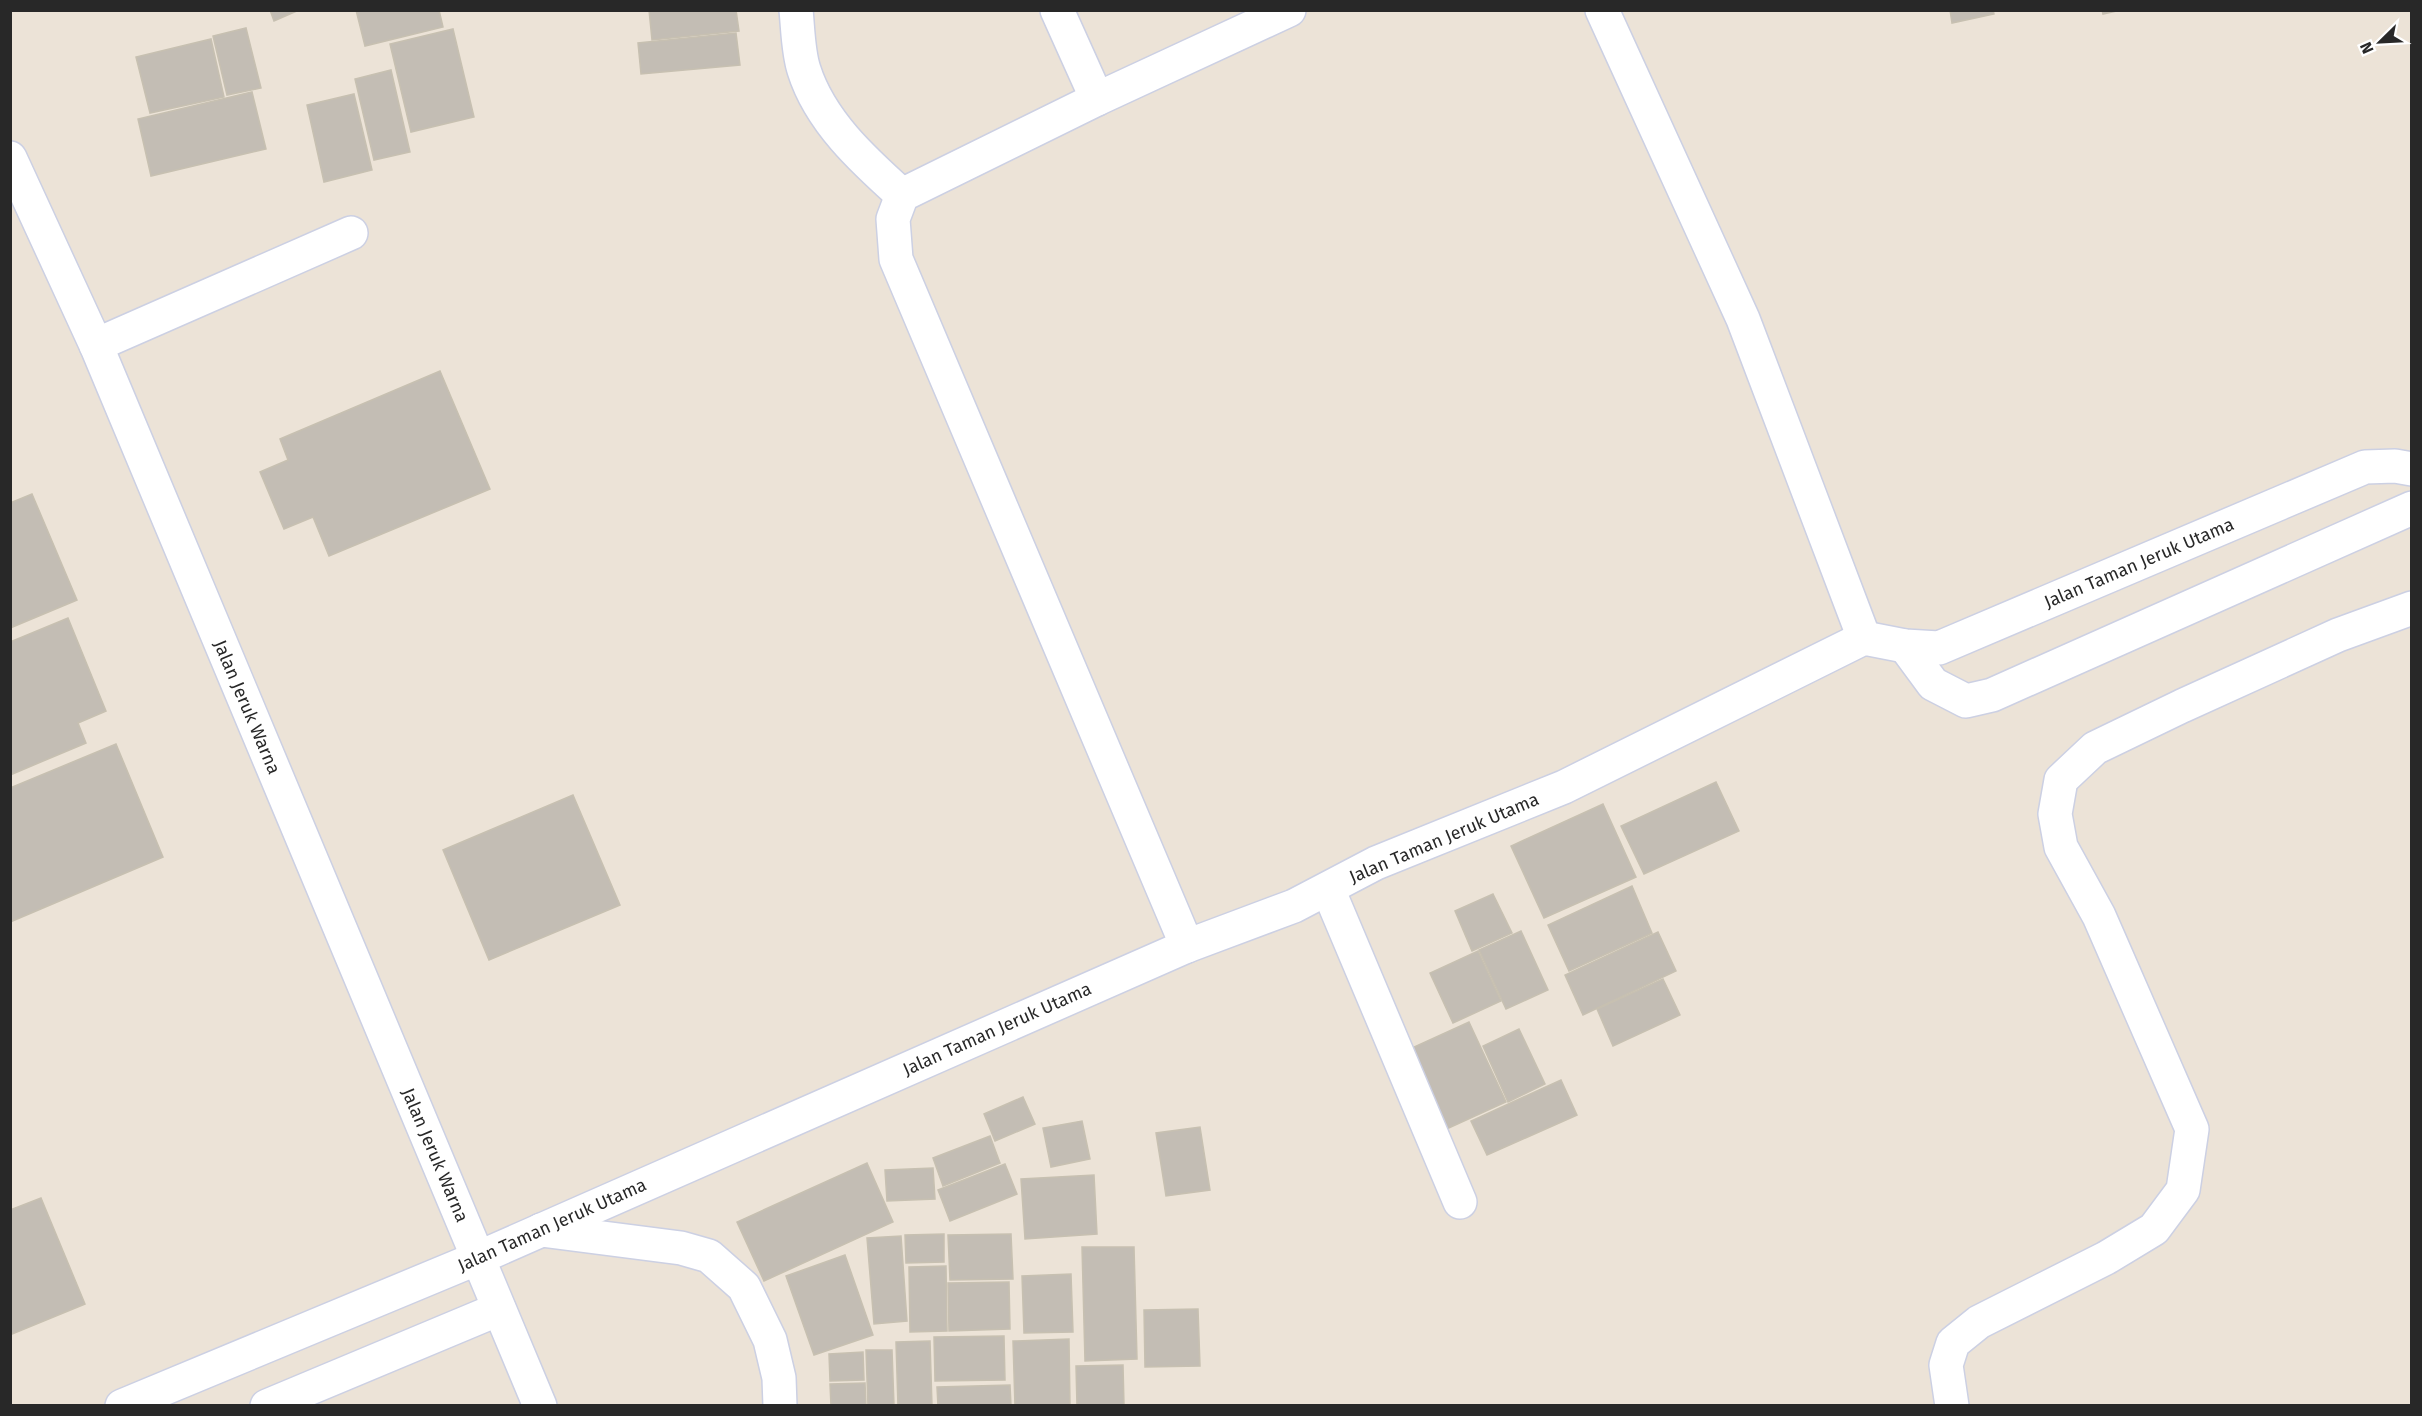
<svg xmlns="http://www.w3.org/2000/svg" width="2422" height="1416" viewBox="0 0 2422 1416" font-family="'Fira Sans',sans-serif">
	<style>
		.building { fill: #c3bdb4; stroke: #c7c0b1; stroke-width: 1.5 }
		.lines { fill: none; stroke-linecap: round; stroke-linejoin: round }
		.minor-casing { stroke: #ccd0e3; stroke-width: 36 }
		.minor { stroke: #fff; stroke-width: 33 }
		.labels { text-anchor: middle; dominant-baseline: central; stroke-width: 4.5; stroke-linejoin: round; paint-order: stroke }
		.street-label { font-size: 18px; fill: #282828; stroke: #fff }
	</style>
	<rect width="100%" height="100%" fill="#ece3d7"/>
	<!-- building -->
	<g class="building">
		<polygon points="270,10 299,10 274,21"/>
		<polygon points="356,10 439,10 443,27 365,46"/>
		<polygon points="649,10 736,10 739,31 652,40"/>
		<polygon points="1950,10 1993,10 1994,14 1952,23"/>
		<polygon points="2102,10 2121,10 2103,14"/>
		<polygon points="246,28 261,88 227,95 213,36"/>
		<polygon points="453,29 474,117 411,132 390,44"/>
		<polygon points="736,33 740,65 641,74 638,43"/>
		<polygon points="211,39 224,97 150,113 136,57"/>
		<polygon points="391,70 410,152 374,160 355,79"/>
		<polygon points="252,92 266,149 151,176 138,119"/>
		<polygon points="354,94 372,170 324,182 307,105"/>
		<polygon points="440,371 490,489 329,556 313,517 284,529 260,472 288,460 280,439"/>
		<polygon points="32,494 77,600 10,628 10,503"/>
		<polygon points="68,618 106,711 78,723 86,743 10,775 10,642"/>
		<polygon points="116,744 163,857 10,922 10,788"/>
		<polygon points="1716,782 1739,831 1644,874 1621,826"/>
		<polygon points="573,795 620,905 489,960 443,850"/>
		<polygon points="1603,804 1636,877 1544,918 1511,846"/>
		<polygon points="1632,886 1652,933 1569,971 1548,925"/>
		<polygon points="1493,894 1512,933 1472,951 1455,911"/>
		<polygon points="1521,931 1548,990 1506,1009 1479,950"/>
		<polygon points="1658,932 1676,971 1583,1015 1565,975"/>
		<polygon points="1478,951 1501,1001 1453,1023 1430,973"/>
		<polygon points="1663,979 1680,1015 1613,1046 1597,1009"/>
		<polygon points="1469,1022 1506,1102 1440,1132 1403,1052"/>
		<polygon points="1519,1029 1545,1084 1508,1102 1483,1046"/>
		<polygon points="1561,1080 1577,1115 1487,1155 1471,1121"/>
		<polygon points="1023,1097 1035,1124 995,1141 984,1114"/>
		<polygon points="1082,1121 1090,1159 1051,1167 1043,1128"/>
		<polygon points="1200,1127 1210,1190 1166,1196 1156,1133"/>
		<polygon points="990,1136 1000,1163 943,1186 933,1158"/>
		<polygon points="867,1163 893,1222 764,1281 737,1222"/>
		<polygon points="1005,1164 1017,1194 950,1221 938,1190"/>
		<polygon points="933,1168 935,1199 887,1201 885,1170"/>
		<polygon points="1094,1175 1097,1234 1025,1239 1021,1179"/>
		<polygon points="41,1198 85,1304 10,1335 10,1210"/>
		<polygon points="944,1234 944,1262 906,1263 905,1235"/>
		<polygon points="1011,1234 1013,1279 950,1280 948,1235"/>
		<polygon points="901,1236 907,1321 874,1324 867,1238"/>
		<polygon points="1082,1247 1134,1247 1137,1359 1085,1361"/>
		<polygon points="845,1255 873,1335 814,1355 786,1276"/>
		<polygon points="946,1266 947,1331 910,1332 909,1267"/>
		<polygon points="1071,1274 1073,1332 1024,1333 1022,1276"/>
		<polygon points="1009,1282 1010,1329 949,1331 948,1283"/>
		<polygon points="1198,1309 1200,1366 1145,1367 1144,1310"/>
		<polygon points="1004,1336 1005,1380 935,1381 934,1337"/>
		<polygon points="1069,1339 1070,1406 1015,1406 1013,1341"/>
		<polygon points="930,1341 932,1406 898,1406 896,1342"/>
		<polygon points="866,1350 892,1350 894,1406 868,1406"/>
		<polygon points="863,1352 864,1380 830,1381 829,1354"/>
		<polygon points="1123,1365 1124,1406 1077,1406 1076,1366"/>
		<polygon points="865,1383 866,1406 831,1406 830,1384"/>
		<polygon points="1010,1385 1011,1406 938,1406 937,1387"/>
	</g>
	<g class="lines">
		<defs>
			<g id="minor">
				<path d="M796,10C798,29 798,52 804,70C820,121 863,160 902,195"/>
				<polyline points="1057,10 1097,99"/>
				<polyline points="1602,10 1743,319 1864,638"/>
				<polyline points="10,158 96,345 540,1406"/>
				<polyline points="96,345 351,233"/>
				<polyline points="1905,646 1933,684 1966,701 1992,695 2412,508"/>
				<polyline points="1328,889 1460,1202"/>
				<polyline points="1187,946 896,259 893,219 902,195 1097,99 1289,10"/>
				<polyline points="541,1230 681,1248 709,1256 744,1287 770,1340 779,1378 780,1406"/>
				<polyline points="122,1406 478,1258 1187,946 1294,906 1376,863 1564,787 1864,638 1905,646 1939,648 2365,467 2395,466 2412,469"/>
				<polyline points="267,1406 499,1309"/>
				<polyline points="1952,1406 1946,1365 1953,1343 1979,1322 2106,1258 2154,1229 2183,1190 2192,1129 2099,916 2061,847 2055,814 2061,780 2095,748 2182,706 2338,635 2412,608"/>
			</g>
		</defs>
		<!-- minor casing -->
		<use href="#minor" class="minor-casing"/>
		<!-- minor -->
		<use href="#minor" class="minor"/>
	</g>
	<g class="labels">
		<!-- street labels -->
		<g class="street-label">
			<text transform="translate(2139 563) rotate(-23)">Jalan Taman Jeruk Utama</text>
			<text transform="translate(247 707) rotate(67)">Jalan Jeruk Warna</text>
			<text transform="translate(1444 838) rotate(-23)">Jalan Taman Jeruk Utama</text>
			<text transform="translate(997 1029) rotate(-24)">Jalan Taman Jeruk Utama</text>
			<text transform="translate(435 1155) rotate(67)">Jalan Jeruk Warna</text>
			<text transform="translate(552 1225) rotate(-24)">Jalan Taman Jeruk Utama</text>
		</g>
	</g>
	<!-- border -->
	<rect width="2422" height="1416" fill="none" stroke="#282828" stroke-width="24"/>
	<!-- north arrow -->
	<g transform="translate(2380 42) rotate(246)" stroke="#ffffff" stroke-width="4.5" paint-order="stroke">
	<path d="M0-4.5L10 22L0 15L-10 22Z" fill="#282828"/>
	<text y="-9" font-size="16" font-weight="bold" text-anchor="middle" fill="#282828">N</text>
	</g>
</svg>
